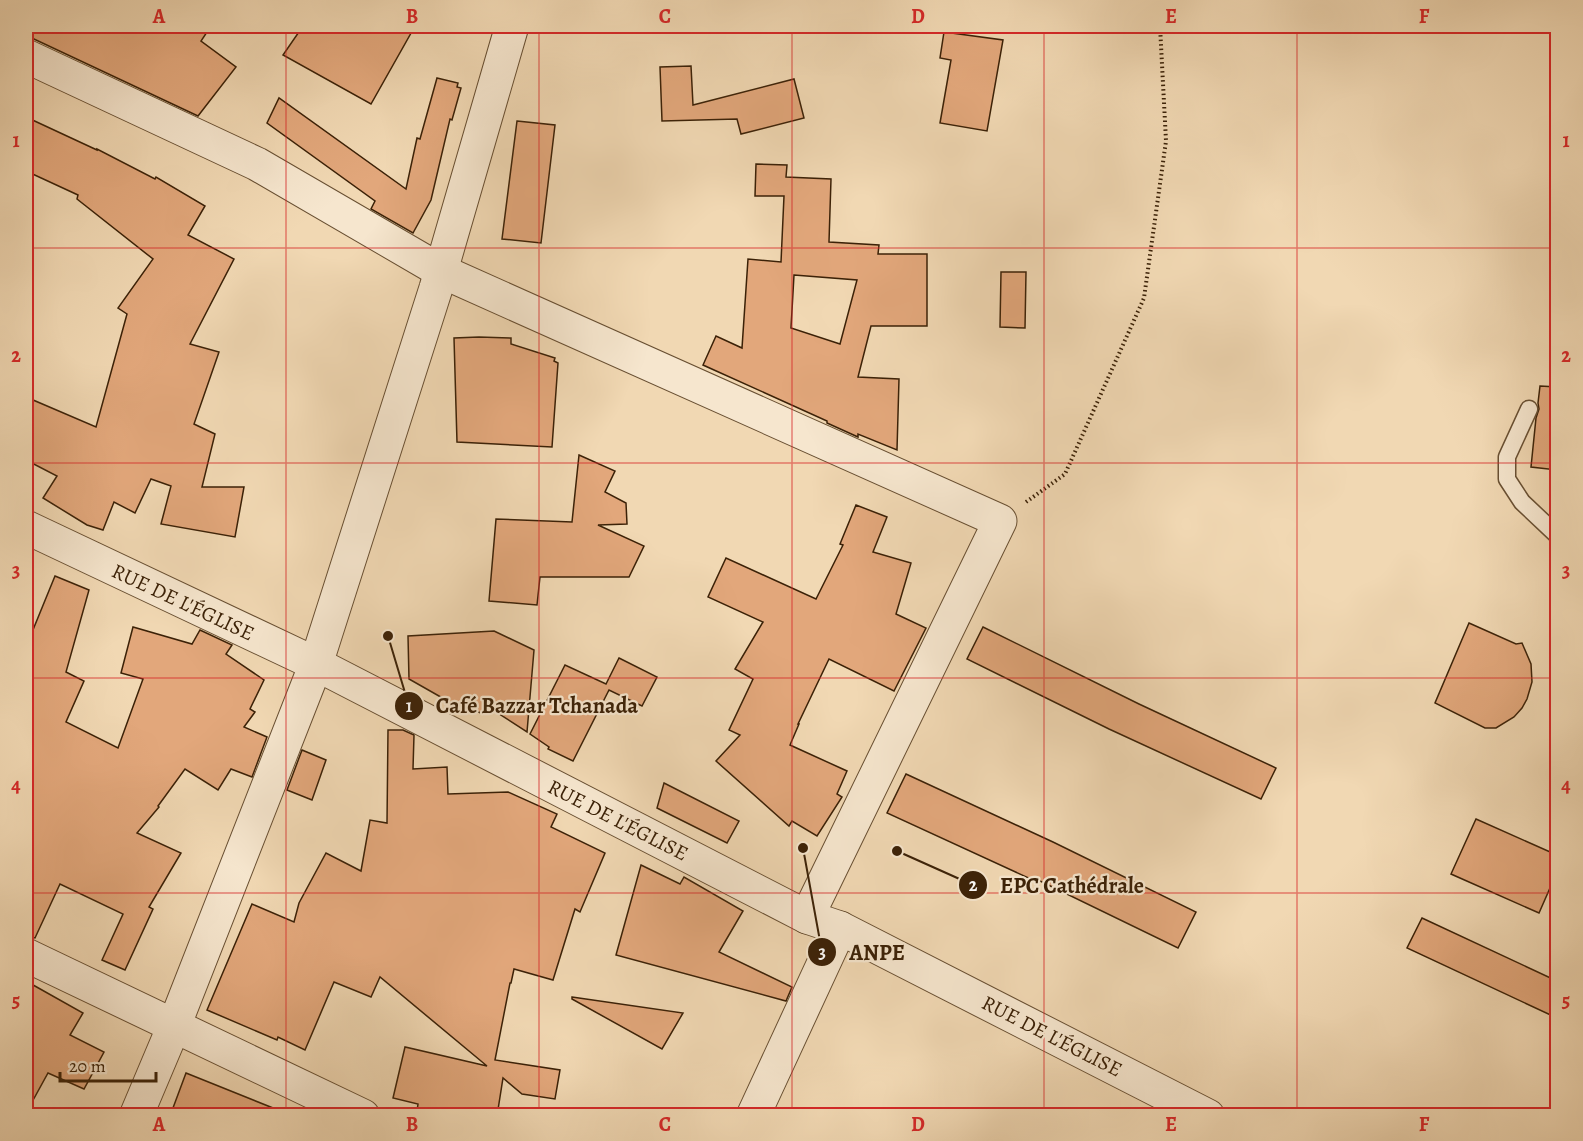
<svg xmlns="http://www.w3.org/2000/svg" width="1583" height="1141" viewBox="0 0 1583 1141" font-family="Alegreya,serif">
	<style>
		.building { fill: #e2a77b; stroke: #3b2107; stroke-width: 1.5; fill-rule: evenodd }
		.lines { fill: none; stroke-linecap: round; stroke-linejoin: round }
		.lane-casing { stroke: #684f32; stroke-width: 19 }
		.street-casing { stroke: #684f32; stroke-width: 35 }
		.path { stroke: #3b2107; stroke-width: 4; stroke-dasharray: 1.5 3; stroke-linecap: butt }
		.lane { stroke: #f6e6ce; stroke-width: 16 }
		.street { stroke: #f6e6ce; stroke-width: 33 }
		.grid { fill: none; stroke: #d62828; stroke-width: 1.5; stroke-opacity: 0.55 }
		.labels { text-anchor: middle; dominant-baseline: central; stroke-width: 4.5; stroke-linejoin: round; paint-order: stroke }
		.street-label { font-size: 21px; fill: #3b2107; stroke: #f6e6ce }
		.leader { fill: none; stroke: #3b2107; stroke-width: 2 }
		.callout-dot { fill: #3b2107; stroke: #f6e6ce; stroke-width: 2 }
		.mark-label { font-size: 18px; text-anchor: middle; font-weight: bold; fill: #fff }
		.callout-label { font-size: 22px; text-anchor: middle; font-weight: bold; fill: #3b2107; stroke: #f6e6ce; stroke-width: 4.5; stroke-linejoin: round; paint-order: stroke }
		.neatline { fill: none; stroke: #d62828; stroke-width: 2 }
		.grid-label { font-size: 20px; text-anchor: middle; font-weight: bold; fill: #d62828 }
	</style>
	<rect width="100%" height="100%" fill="#f1d8b3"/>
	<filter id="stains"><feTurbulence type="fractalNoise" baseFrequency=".00333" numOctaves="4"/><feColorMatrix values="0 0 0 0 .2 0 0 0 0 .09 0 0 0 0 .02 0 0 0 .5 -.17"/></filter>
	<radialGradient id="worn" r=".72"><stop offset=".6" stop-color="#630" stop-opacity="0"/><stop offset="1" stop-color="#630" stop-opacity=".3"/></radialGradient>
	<!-- building -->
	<g class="building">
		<polygon points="26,26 211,26 201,41 236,67 198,116 34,39 28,38 26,36"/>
		<polygon points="303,26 415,26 371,104 283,55"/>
		<polygon points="944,32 1003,40 987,131 940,123 951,60 940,58"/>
		<polygon points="691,66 693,105 794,79 804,118 741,134 737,119 662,121 660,67"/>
		<polygon points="437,78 458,83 457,87 461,88 452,120 450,119 431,200 413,233 371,209 375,201 267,123 279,98 406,189 417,138 420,139"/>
		<polygon points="26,117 97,150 97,149 155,179 156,177 205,206 188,235 234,259 190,344 219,352 194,424 215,434 202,487 244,487 235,537 161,524 171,486 151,479 135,513 114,502 103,530 87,525 43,498 57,476 26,460 26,397 96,427 127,314 118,308 153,259 77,199 78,195 26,171"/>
		<polygon points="517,121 555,125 541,243 502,239"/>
		<path d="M756,164L787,165L786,177L831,179L829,242L879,245L878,254H927V326H871L858,377L899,379L897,450L858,434V437L827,423V421L703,365L716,336L742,348L748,259L781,262L784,196H755ZM794,275L857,280L840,344L791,328Z"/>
		<polygon points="1001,272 1026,272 1025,328 1000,327"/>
		<polygon points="479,337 511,338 511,344 555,358 554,361 558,363 552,447 457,442 454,338"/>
		<polygon points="1540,386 1557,387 1557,470 1531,467 1536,418 1539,409 1538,403"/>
		<polygon points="579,455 615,471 605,492 626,503 627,524 598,525 644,546 629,577 540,577 537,605 489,601 496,519 572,522"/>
		<polygon points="856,505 887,517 873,552 911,563 896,614 926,628 894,691 829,659 798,724 799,724 790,745 847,771 837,794 842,797 817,836 792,821 789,826 716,761 740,735 729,730 753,679 735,669 763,622 708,597 726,558 816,599 843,545 840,544"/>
		<polygon points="55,576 89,590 66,672 84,681 66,722 118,748 143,679 121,673 133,627 192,644 200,630 232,645 226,654 264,680 250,709 255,712 244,727 267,737 252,777 231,769 218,790 185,769 158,806 159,807 137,833 181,853 149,907 153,909 125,970 102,960 123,914 60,884 35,938 26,936 26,647"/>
		<polygon points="1469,623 1516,644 1522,643 1531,664 1532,682 1527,699 1522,708 1514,717 1496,728 1485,728 1435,703"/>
		<polygon points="983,627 1139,704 1276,768 1261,799 1109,729 967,659"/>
		<polygon points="494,631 534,650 527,732 487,706 483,714 455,702 453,704 409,679 408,636"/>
		<polygon points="619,658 657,677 642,706 609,690 573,761 548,749 549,747 530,734 565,665 606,684"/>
		<polygon points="388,730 403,730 414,735 413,769 447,767 448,794 508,792 557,814 551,827 605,853 580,912 575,909 553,980 514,969 511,983 510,983 495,1060 560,1070 555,1099 522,1094 503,1078 497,1116 447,1116 417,1111 418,1104 393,1098 405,1047 487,1066 380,977 371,997 334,982 305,1050 278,1037 277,1040 207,1010 252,904 294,922 299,903 326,853 361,871 370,820 387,823"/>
		<polygon points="302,750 326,760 312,800 287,790"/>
		<polygon points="906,774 1053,842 1196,912 1178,948 1036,879 1035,881 887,813"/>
		<polygon points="664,783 739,821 727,843 657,808"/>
		<polygon points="1476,819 1557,855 1557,872 1539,913 1451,874"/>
		<polygon points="641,865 680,884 684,877 743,911 719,952 792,987 786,1001 616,955"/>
		<polygon points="1422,918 1557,981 1557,1018 1407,948"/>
		<polygon points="26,981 83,1013 70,1035 104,1052 84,1089 48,1073 26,1113"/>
		<polygon points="572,997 683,1013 662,1049 572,999"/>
		<polygon points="186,1073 288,1114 287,1116 170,1116"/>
	</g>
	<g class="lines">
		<defs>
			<polyline id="lane" points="1529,409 1507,457 1507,479 1522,502 1558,536"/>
			<g id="street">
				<polyline points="26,56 257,164 441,271 1000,521 807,917"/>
				<polyline points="26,527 316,664 807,917 840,928 1208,1116"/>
				<polyline points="26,955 363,1116"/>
				<polyline points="136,1116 174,1026 316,664 436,288 512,26"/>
				<polyline points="753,1116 840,928"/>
			</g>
		</defs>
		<!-- lane casing -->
		<use href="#lane" class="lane-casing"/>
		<!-- street casing -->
		<use href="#street" class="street-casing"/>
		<!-- path -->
		<polyline class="path" points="1026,502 1065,474 1144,298 1166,141 1160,26"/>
		<!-- lane -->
		<use href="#lane" class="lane"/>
		<!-- street -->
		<use href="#street" class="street"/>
	</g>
	<!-- grid -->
	<path class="grid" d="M286,26V1116M539,26V1116M792,26V1116M1044,26V1116M1297,26V1116M26,248H1558M26,463H1558M26,678H1558M26,893H1558"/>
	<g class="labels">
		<!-- street labels -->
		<g class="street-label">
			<text transform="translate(183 602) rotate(25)">RUE DE L'ÉGLISE</text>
			<text transform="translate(618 820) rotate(27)">RUE DE L'ÉGLISE</text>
			<text transform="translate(1052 1036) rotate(27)">RUE DE L'ÉGLISE</text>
		</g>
	</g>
	<!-- callouts -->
	<path class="leader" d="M388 636L409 706M897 851L973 885M803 848L822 952"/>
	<g class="callout-dot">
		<circle cx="388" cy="636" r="6"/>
		<circle cx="897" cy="851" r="6"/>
		<circle cx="803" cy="848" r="6"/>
		<circle cx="409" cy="706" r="15"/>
		<circle cx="973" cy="885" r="15"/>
		<circle cx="822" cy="952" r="15"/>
	</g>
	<g class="mark-label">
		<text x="409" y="712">1</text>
		<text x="973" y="891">2</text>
		<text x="822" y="958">3</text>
	</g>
	<g class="callout-label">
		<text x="537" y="713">Café Bazzar Tchanada</text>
		<text x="1072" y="893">EPC Cathédrale</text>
		<text x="877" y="960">ANPE</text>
	</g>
	<!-- margin -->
	<rect width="1583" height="1141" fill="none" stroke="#f1d8b3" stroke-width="66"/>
	<!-- scale -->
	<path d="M60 1072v9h96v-9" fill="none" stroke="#3b2107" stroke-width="3"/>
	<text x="69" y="1072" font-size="18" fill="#3b2107" stroke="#f6e6ce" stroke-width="4.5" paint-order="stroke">20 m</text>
	<rect x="33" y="33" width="1517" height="1075" class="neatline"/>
	<g class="grid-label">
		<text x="159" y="23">A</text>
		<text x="412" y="23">B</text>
		<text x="665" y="23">C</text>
		<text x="918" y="23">D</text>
		<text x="1171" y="23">E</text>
		<text x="1424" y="23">F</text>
		<text x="16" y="147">1</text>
		<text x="1566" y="147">1</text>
		<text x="16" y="362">2</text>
		<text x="1566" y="362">2</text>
		<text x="16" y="577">3</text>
		<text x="1566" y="577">3</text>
		<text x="16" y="792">4</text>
		<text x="1566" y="792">4</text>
		<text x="16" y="1007">5</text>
		<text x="1566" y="1007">5</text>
		<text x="159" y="1131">A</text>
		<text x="412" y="1131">B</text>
		<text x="665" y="1131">C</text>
		<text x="918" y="1131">D</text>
		<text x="1171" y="1131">E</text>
		<text x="1424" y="1131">F</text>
	</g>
	<rect width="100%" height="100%" filter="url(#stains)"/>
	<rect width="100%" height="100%" fill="url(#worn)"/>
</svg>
